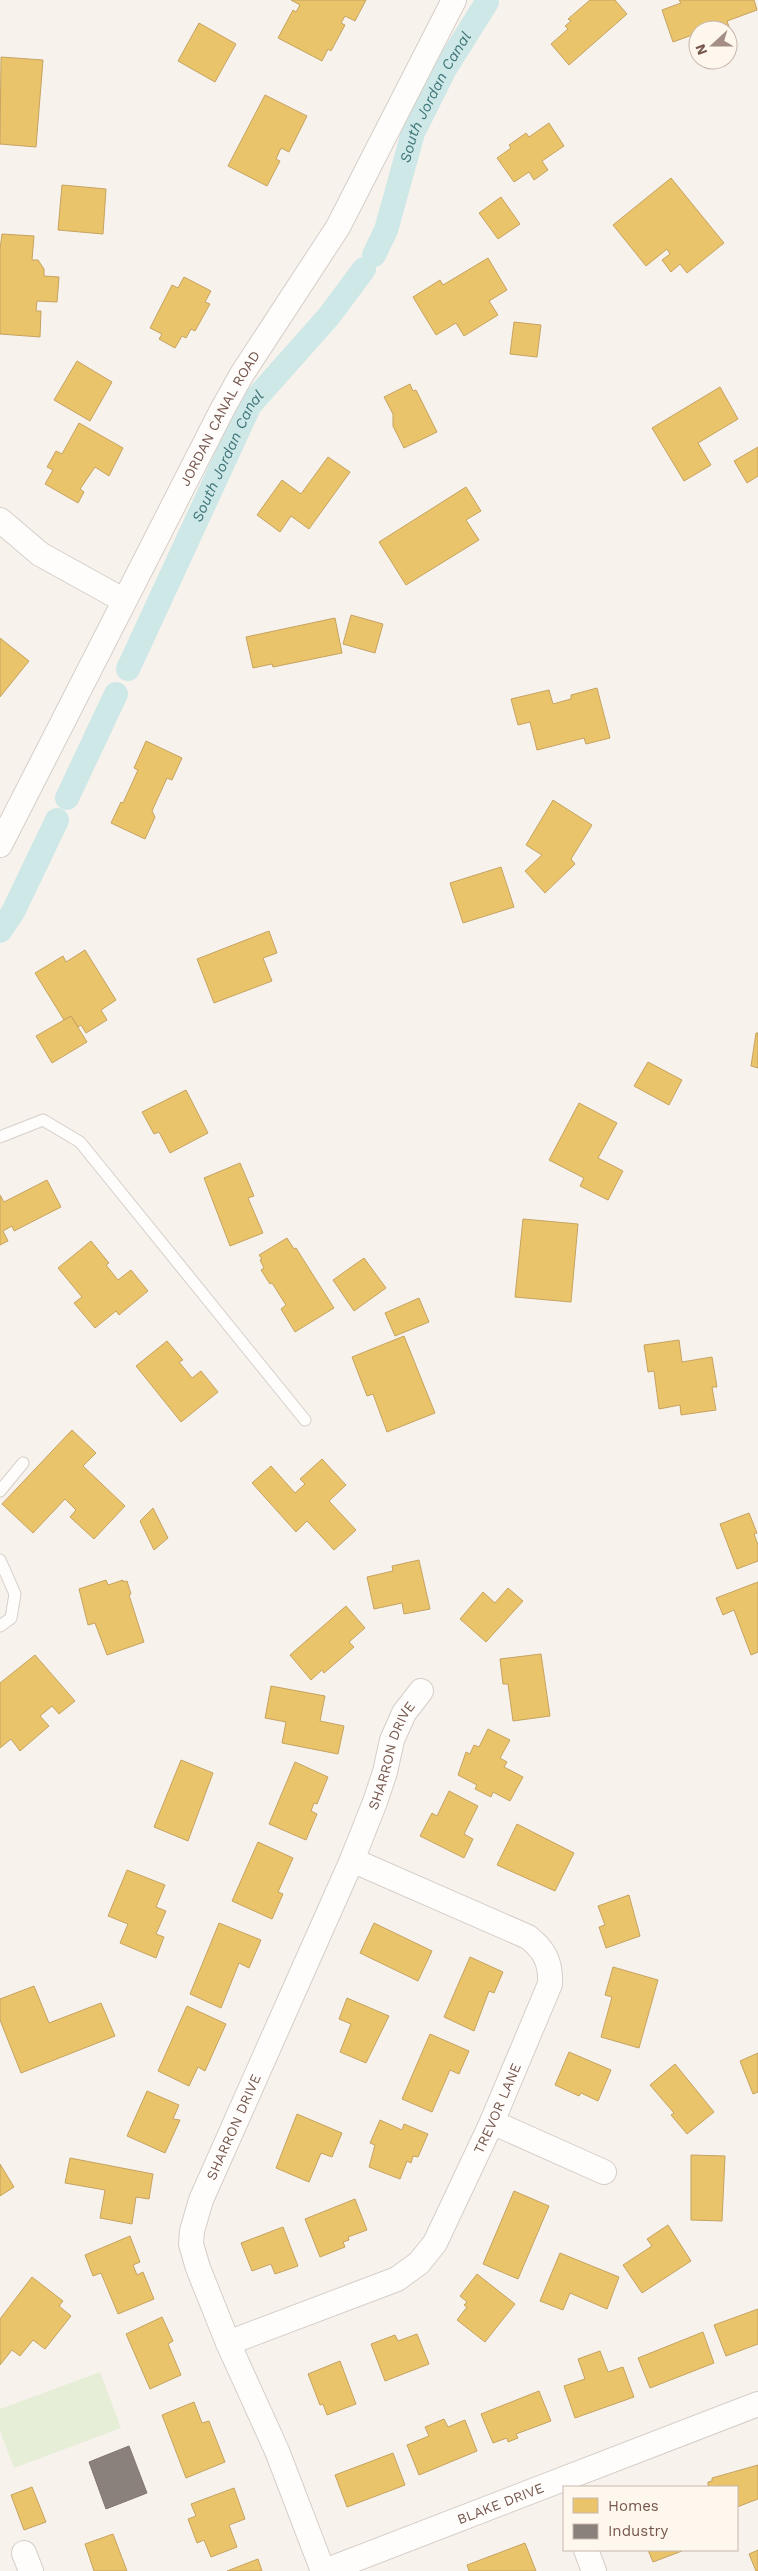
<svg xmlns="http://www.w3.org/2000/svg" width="758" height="2571" viewBox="0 0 758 2571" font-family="'Work Sans',sans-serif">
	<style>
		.green { fill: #e6eed7 }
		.homes { fill: #e9c46a; stroke: #c6a361 }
		.industry { fill: #8a817c; stroke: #84746e }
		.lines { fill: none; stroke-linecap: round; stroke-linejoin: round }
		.canal { stroke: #cee8e7; stroke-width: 24 }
		.lane-casing { stroke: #d6cec8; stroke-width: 13 }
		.street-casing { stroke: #d6cec8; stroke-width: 26 }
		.lane { stroke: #fefdfc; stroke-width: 11 }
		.street { stroke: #fefdfc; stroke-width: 24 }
		.labels { text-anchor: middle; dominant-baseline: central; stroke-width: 5; stroke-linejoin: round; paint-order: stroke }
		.street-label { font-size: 14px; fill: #76574c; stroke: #fef7ee }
		.water-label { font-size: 15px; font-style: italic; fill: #40767a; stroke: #fef7ee }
	</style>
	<rect width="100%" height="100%" fill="#f7f2ec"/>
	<!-- green -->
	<polygon class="green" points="100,2372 121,2428 14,2468 0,2431 0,2409"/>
	<!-- homes -->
	<g class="homes">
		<polygon points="291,0 366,0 355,21 345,16 341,23 345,25 331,51 328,49 322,61 278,38 293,10 296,12 300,5"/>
		<polygon points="590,0 615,0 627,14 569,65 551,44 568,29 565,26 571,21 568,19"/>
		<polygon points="679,0 754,0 757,10 727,21 733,39 728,40 728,30 698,30 698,43 695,34 673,42 662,10 681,3"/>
		<polygon points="199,23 236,44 215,82 178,61"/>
		<polygon points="1,57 43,60 36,147 0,144"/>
		<polygon points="265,95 307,116 289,152 281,148 276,159 280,161 267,186 228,166"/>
		<polygon points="549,123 564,146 542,161 548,170 534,180 529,172 514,182 497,158 511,148 509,145 526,133 529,137"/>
		<polygon points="671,178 724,243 687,273 680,264 671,272 662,260 670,254 667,249 646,266 613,225"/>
		<polygon points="62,185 106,189 103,234 58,230"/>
		<polygon points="501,197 520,224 498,239 479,213"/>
		<polygon points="2,234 34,236 32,260 38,260 44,269 44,276 59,277 57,302 37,301 36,311 41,311 40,337 0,334 0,249"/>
		<polygon points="488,258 507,290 489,301 498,315 464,336 456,323 436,335 413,297 440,280 443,285"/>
		<polygon points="184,277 211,291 205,302 210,304 195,331 191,329 186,338 182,336 175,348 159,339 162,334 150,328 172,285 178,288"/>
		<polygon points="514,322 541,325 537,357 510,354"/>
		<polygon points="77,361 112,382 90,421 54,400"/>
		<polygon points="410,384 413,391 416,390 437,432 404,448 393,426 393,414 384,397"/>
		<polygon points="720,387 738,419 698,443 711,465 684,481 652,428"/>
		<polygon points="79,423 123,448 109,476 95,467 80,489 84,492 78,503 45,484 53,470 47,467 56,451 62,454"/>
		<polygon points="758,447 758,476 747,483 734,461"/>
		<polygon points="328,457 350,472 309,529 291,516 280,532 257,515 282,480 301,494"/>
		<polygon points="466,487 481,511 466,520 479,540 406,585 379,542"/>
		<polygon points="351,615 383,624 375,653 343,644"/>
		<polygon points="335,618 342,653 273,667 272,664 253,668 246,637"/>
		<polygon points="0,638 29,661 0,697"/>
		<polygon points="597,688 610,738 586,744 584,738 537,750 530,722 518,725 511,699 549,690 553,704 571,699 571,695"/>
		<polygon points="146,741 182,758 172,780 167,778 152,811 155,817 145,839 111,823 121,802 123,803 138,770 134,768"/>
		<polygon points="553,800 592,825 571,859 575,864 545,893 525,871 542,855 526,845"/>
		<polygon points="501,867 514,907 463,923 450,883"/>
		<polygon points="269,931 277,953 263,958 272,981 214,1003 197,959"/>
		<polygon points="85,950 116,1000 101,1010 107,1020 86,1033 81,1025 78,1027 71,1016 64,1020 35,973 63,956 66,962"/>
		<polygon points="71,1016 87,1042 52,1063 36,1036"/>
		<polygon points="756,1033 758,1033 758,1068 751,1066"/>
		<polygon points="648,1062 682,1080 669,1105 634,1086"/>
		<polygon points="186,1090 208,1133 170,1153 159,1132 154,1134 142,1112"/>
		<polygon points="579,1103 617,1123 598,1158 623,1171 608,1200 580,1186 584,1178 549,1160"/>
		<polygon points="240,1163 254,1196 248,1198 263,1233 230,1246 204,1178"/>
		<polygon points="47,1180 61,1207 14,1231 12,1226 3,1231 8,1241 0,1245 0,1195 4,1202"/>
		<polygon points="523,1219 578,1224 571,1302 515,1297"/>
		<polygon points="287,1238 294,1249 296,1248 334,1308 295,1332 281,1309 286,1305 272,1283 270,1284 261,1270 264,1268 260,1260 262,1259 259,1255"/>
		<polygon points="91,1241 109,1263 106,1265 118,1280 131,1270 148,1291 119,1315 116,1311 95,1328 74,1303 82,1297 58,1268"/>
		<polygon points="364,1258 386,1288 354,1311 333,1280"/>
		<polygon points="419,1298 429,1322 395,1336 385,1313"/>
		<polygon points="404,1336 435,1413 387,1432 373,1394 367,1396 352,1357"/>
		<polygon points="679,1340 682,1362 712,1357 717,1387 712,1387 716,1410 681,1415 680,1405 659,1409 654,1371 648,1372 644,1345"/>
		<polygon points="167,1341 183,1360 179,1362 192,1378 201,1371 218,1392 181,1422 136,1366"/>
		<polygon points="72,1430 96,1453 83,1466 125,1506 94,1539 70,1517 76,1510 65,1499 33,1533 2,1504"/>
		<polygon points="322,1459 346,1485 329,1501 356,1530 334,1550 307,1521 296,1532 252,1483 271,1466 295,1493 305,1484 300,1479"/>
		<polygon points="153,1508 168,1538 154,1550 140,1521"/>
		<polygon points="749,1513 757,1533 754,1534 758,1545 758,1561 737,1569 720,1524"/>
		<polygon points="419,1560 430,1609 404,1614 402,1603 374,1609 367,1577 393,1571 392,1566"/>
		<polygon points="106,1580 108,1585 123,1580 123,1582 127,1581 131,1594 129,1595 144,1642 107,1655 95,1623 88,1625 79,1589"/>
		<polygon points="758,1582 758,1652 751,1655 734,1610 723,1615 716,1598"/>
		<polygon points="508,1588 523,1601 486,1642 460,1619 483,1592 495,1603"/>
		<polygon points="346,1606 365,1628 349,1642 354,1647 324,1673 322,1670 311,1680 290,1655"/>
		<polygon points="541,1654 550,1716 513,1721 508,1684 503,1684 500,1659"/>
		<polygon points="35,1655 75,1701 59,1714 52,1706 40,1716 49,1726 20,1751 11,1739 0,1748 0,1683"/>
		<polygon points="271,1686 325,1696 320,1721 344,1726 338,1754 282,1743 286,1722 265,1718"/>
		<polygon points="488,1729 510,1740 500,1758 507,1762 504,1767 523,1777 510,1801 493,1792 491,1797 475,1789 477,1785 458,1775 466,1752 470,1754 474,1745 479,1747"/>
		<polygon points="181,1760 213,1773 188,1841 154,1827"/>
		<polygon points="295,1762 328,1777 317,1804 314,1803 311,1811 317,1814 306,1840 269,1824"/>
		<polygon points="449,1791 478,1806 464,1834 473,1839 464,1858 420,1836 432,1813 437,1816"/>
		<polygon points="517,1824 574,1853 555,1891 497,1865"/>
		<polygon points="258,1842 293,1858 278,1892 283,1894 272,1919 232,1901"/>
		<polygon points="127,1870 165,1885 156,1907 166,1911 156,1934 164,1937 156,1958 120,1943 128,1924 108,1916"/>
		<polygon points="629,1895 640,1936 606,1948 599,1927 605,1925 598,1906"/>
		<polygon points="219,1923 261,1940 249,1968 239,1963 221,2008 190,1994"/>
		<polygon points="374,1923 432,1951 418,1981 360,1953"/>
		<polygon points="470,1957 503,1972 494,1993 489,1991 474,2031 444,2017"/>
		<polygon points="613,1967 658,1980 639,2048 601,2037 612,1997 605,1995"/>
		<polygon points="34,1986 49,2023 101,2003 115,2036 21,2073 0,2020 0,1999"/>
		<polygon points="347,1998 389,2016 366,2063 340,2052 351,2024 339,2019"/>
		<polygon points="187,2006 226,2024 205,2071 198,2067 189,2086 158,2071"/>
		<polygon points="430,2034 469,2051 459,2074 450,2070 432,2112 402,2099"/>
		<polygon points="569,2052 611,2070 598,2101 581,2093 579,2096 555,2085"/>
		<polygon points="758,2053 758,2092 753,2094 740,2061"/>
		<polygon points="675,2064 714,2112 687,2134 671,2115 674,2113 650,2085"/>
		<polygon points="147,2091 179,2105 173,2119 180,2120 165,2153 127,2136"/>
		<polygon points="297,2114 342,2133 332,2157 321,2153 309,2182 276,2168"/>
		<polygon points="380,2120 402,2130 404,2124 428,2134 418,2157 413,2156 411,2163 407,2161 400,2179 369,2167 375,2145 370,2143"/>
		<polygon points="691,2155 725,2156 722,2221 691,2220"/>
		<polygon points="70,2158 153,2174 149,2199 136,2197 132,2224 100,2218 105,2190 65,2183"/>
		<polygon points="0,2164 14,2187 0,2196"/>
		<polygon points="514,2191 549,2206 518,2279 483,2264"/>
		<polygon points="355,2199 367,2230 348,2237 349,2240 343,2242 345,2247 320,2257 305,2219"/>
		<polygon points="668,2225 691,2261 642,2293 623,2265 652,2246 647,2239"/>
		<polygon points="283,2227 298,2266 275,2274 271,2264 252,2271 241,2243"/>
		<polygon points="130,2236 140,2262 133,2265 137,2275 143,2272 154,2299 118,2314 101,2273 93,2276 85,2255"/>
		<polygon points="560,2253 619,2277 607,2309 570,2293 563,2310 540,2301"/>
		<polygon points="477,2274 515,2304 485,2342 457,2320 467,2307 464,2305 467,2302 460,2296"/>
		<polygon points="32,2277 63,2301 59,2306 71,2316 45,2349 33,2340 20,2356 12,2350 0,2365 0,2319"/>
		<polygon points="758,2309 758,2344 726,2356 714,2325"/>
		<polygon points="162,2317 173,2341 168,2344 181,2375 150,2389 126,2334"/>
		<polygon points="703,2332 714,2363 650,2388 638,2358"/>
		<polygon points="417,2334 429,2364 385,2381 371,2344 395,2335 398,2341"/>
		<polygon points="600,2351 608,2372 623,2367 634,2397 575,2418 564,2386 585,2379 578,2359"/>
		<polygon points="340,2361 356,2404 327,2415 323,2404 320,2405 308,2374"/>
		<polygon points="539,2391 551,2421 516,2434 518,2438 508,2442 507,2438 493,2443 481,2414"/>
		<polygon points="194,2402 202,2423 209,2421 225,2462 186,2478 162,2415"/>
		<polygon points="444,2419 448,2427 465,2420 477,2451 419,2475 407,2445 429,2436 425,2427"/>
		<polygon points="393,2453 405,2485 347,2507 335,2475"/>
		<polygon points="758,2465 758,2499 737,2507 737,2487 708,2487 708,2482 712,2481 712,2478"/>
		<polygon points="32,2487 46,2522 24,2530 11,2495"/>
		<polygon points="234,2488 245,2519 229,2525 237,2547 211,2557 204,2540 197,2543 188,2519 196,2516 191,2504"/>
		<polygon points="113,2534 127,2571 94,2571 85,2544"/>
		<polygon points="525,2543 536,2571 469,2571 467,2565"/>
		<polygon points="648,2550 682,2550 682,2551 653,2562"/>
		<polygon points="758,2550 758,2571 756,2571 749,2554"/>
		<polygon points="258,2559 262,2571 227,2571"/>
	</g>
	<!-- industry -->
	<polygon class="industry" points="129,2446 147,2493 106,2509 89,2462"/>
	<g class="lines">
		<!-- canal -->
		<g class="canal">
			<path id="s1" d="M374,255L386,230L413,133L445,69L487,2"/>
			<path id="s2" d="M128,669L250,405L329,316L364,269"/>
			<polyline points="67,798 116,694"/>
			<polyline points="0,931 13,912 57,820"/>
		</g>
		<defs>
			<g id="lane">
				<polyline points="0,1137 43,1120 80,1142 305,1420"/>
				<polyline points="0,1491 23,1463"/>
				<polyline points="0,1560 15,1594 11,1618 0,1626"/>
			</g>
			<g id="street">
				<polyline points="0,520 40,554 123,600"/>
				<path id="s3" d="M0,845L223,408L242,374L338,227L454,0"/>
				<polyline points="492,2122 604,2172"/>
				<path id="s4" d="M228,2343L397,2279L419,2263L435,2243L492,2122L550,1984C551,1963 545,1950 528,1937L352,1860"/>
				<polyline points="586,2550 594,2571"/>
				<polyline points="24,2553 31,2571"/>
				<path id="s5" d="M323,2571L277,2451L228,2343L198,2268L191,2244L192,2231L201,2200L352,1860L375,1802L385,1772L392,1740L404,1713L421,1691"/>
				<path id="s6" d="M325,2571L758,2404"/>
			</g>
		</defs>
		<!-- lane casing -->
		<use href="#lane" class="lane-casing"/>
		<!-- street casing -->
		<use href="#street" class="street-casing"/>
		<!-- lane -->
		<use href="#lane" class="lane"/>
		<!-- street -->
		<use href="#street" class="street"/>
	</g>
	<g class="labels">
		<!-- street labels -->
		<g class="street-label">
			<text stroke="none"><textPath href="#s3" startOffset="480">JORDAN CANAL ROAD</textPath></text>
			<text stroke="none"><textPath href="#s5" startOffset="882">SHARRON DRIVE</textPath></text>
			<text stroke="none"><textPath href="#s4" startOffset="382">TREVOR LANE</textPath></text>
			<text stroke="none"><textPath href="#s5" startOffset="478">SHARRON DRIVE</textPath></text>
			<text stroke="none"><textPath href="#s6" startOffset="188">BLAKE DRIVE</textPath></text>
		</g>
		<!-- water labels -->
		<g class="water-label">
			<text stroke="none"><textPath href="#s1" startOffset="170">South Jordan Canal</textPath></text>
			<text stroke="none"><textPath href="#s2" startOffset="235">South Jordan Canal</textPath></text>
		</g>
	</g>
	<!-- legend -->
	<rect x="563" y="2486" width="175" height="65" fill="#fef7ee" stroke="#c8b7ad"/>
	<rect x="573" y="2498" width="25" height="15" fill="#e9c46a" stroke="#c8b7ad"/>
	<text x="608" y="2511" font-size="15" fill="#76574c">Homes</text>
	<rect x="573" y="2524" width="25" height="15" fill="#8a817c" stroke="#c8b7ad"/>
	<text x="608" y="2536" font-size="15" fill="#76574c">Industry</text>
	<!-- north arrow -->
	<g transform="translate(713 45) rotate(249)"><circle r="24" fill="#fef7ee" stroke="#c8b7ad"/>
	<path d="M0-4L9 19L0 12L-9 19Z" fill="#a38d84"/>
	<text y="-8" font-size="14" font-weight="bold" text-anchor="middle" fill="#76574c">N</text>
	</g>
</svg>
